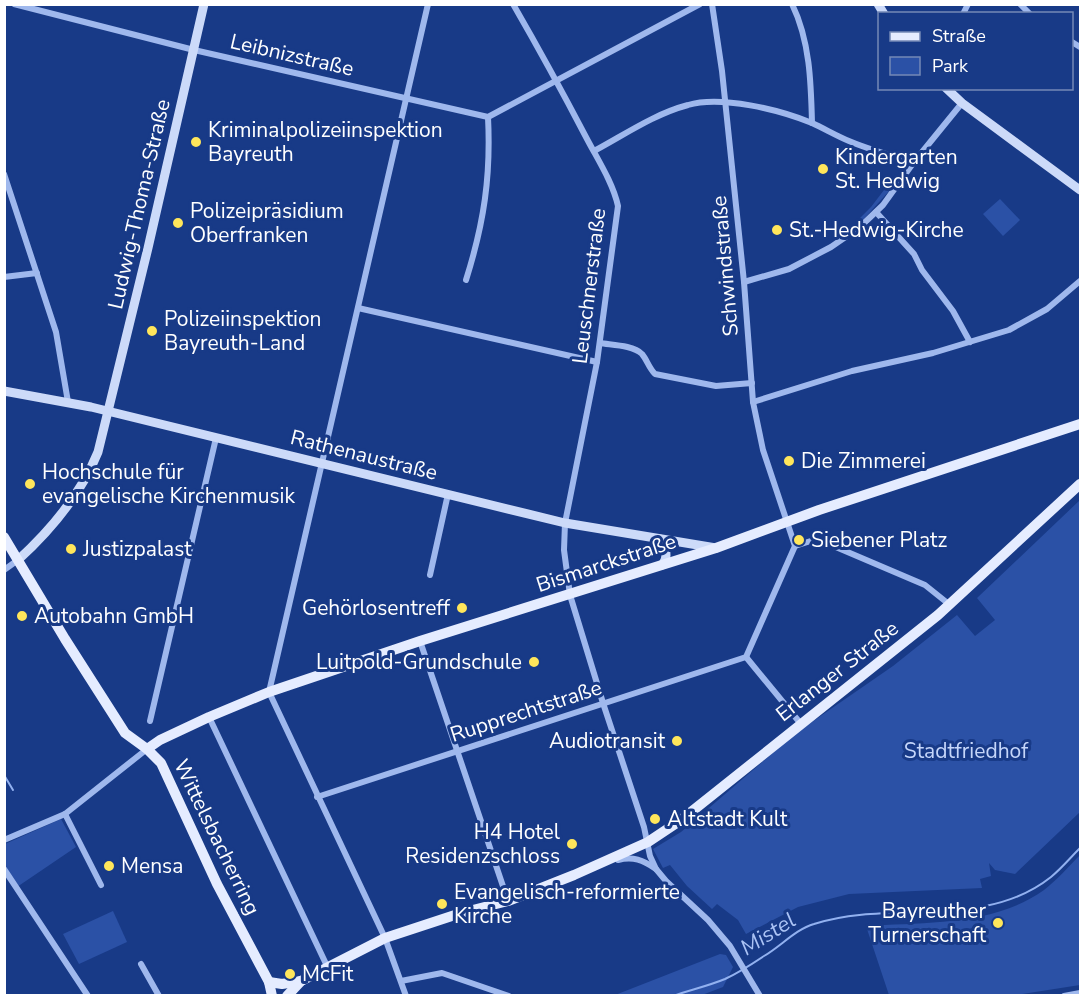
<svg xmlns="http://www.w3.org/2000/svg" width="1085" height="1000" viewBox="0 0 1085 1000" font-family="'Nunito Sans',sans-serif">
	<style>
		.green { fill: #2b51a6 }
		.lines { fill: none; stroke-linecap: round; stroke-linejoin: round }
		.stream { stroke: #92b1f0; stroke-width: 2 }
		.street { stroke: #9fb8ed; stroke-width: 6 }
		.secondary { stroke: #ccdaf9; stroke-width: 9 }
		.primary { stroke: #e5ecff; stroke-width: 10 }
		.poi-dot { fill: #ffe65b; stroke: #183a87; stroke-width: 2 }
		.labels { text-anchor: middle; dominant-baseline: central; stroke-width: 6; stroke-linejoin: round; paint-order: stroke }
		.street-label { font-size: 21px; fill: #fff; stroke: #183a87 }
		.poi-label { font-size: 21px; fill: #fff; stroke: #183a87; text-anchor: start }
		.park-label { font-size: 21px; fill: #c5d6fa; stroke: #183a87 }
		.water-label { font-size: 22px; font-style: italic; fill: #abc3f5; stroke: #183a87 }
	</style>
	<rect width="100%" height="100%" fill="#183a87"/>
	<!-- green -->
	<g class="green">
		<polygon points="894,177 899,180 862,221 859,219 871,207"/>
		<polygon points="1000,199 1020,220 1003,236 983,214"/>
		<polygon points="1080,500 1080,812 1015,874 995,870 989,863 991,876 980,879 982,888 849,894 798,907 746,934 738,920 717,904 712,909 687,886 670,865 663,868 653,849 681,832 796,733 893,666 957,615 975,636 995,620 977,598"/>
		<polygon points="61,819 76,847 17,887 5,865 5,844"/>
		<path d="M1080,855V985L1016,995H889L866,926C925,922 994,926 1044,890C1057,880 1069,866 1080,855Z"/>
		<polygon points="113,911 127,942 79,964 63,934"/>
		<polygon points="720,954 726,955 733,967 723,987 702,995 615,995"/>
	</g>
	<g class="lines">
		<!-- stream -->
		<g class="stream">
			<polyline points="4,775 13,790"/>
			<path d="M673,996C690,990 708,986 725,979C738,973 752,964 764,956C780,947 796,929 814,924C891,899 983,931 1051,877C1062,868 1071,857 1080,848"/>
		</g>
		<!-- street -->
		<g class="street">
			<polyline points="14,4 194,50 488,117 700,4"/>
			<path d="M513,4C539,49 563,93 587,139C598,160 613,183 618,206L597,362L565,523L564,550L570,595L603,703L644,827L650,856L656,869L666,881L708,920L730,946L760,996"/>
			<path d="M792,4C810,41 811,83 812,123"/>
			<polyline points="1020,4 1030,14"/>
			<polyline points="963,14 968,4"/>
			<polyline points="1072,42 1080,47"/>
			<path d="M594,151C624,135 654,114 688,105C721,95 780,110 812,123C825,129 837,136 849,141C870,150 892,156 914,162"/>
			<polyline points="4,174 56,332 68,402"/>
			<polyline points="876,212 914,254 922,270 953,311 970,342"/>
			<polyline points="4,277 37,273"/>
			<path d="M466,280C484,223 491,176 488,117"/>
			<polyline points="744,282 789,269 831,247 860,227 883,205 914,162 962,103"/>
			<polyline points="358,308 597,362"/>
			<path d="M600,343C611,345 633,345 642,354C647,360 649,368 655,374L716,386L752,383"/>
			<polyline points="753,402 852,371 933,353 1009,330 1047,309 1080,281"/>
			<polyline points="795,546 817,539 925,585 950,605"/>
			<polyline points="4,570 18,560"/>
			<polyline points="430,575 448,494"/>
			<polyline points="420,641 508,901"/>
			<polyline points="746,657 801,724"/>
			<polyline points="209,717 327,966"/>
			<polyline points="150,721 216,438"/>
			<polyline points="317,797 746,657 795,546 763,450 753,402 744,282 722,71 712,4"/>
			<polyline points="65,814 101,885"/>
			<polyline points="4,840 65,814 147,749"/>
			<path d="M618,860C633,856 643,860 656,869"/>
			<polyline points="4,869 88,996"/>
			<polyline points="141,964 159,996"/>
			<polyline points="401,981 442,973 509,996"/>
			<polyline points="406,996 385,938 269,692 428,4"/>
			<polyline points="1064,996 1080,993"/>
		</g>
		<!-- secondary -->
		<g class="secondary">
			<polyline points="878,4 884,14"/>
			<polyline points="946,88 962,103 1080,190"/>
			<polyline points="4,391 91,407 565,523 716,548"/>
			<path d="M660,539C666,548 669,556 662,565"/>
			<path d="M18,560C52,529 81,494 98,452L148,248L204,4"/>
		</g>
		<!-- primary -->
		<g class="primary">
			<polyline points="4,537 65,639 125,733 147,749 161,763 217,884 269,982 272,996"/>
			<polyline points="147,749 160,740 209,717 269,692 420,641 716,548 819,510 1080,424"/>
			<polyline points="269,982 282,984 301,981"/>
			<polyline points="287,996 301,981 385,938 461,913 508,901 574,875 648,842 681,820 938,615 1080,484"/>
		</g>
	</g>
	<!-- markers -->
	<g class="poi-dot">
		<circle cx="196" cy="142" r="6"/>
		<circle cx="823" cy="169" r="6"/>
		<circle cx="178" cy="223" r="6"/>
		<circle cx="777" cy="230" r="6"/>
		<circle cx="152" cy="331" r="6"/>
		<circle cx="789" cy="461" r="6"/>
		<circle cx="30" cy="484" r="6"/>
		<circle cx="799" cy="540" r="6"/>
		<circle cx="71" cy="549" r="6"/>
		<circle cx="462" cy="608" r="6"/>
		<circle cx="22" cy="616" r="6"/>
		<circle cx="534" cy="662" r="6"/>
		<circle cx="677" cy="741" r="6"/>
		<circle cx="655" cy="819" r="6"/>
		<circle cx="572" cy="844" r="6"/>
		<circle cx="109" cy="866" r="6"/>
		<circle cx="442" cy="904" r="6"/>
		<circle cx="998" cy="923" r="6"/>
		<circle cx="290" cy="974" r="6"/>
	</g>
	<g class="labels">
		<!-- street labels -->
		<g class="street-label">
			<text transform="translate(292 55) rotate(13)">Leibnizstraße</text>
			<text transform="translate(139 204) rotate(-77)">Ludwig-Thoma-Straße</text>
			<text transform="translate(725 266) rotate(-95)">Schwindstraße</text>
			<text transform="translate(589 286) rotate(-83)">Leuschnerstraße</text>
			<text transform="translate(364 455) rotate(14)">Rathenaustraße</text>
			<text transform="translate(606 563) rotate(-18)">Bismarckstraße</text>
			<text transform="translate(837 671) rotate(-38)">Erlanger Straße</text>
			<text transform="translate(526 711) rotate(-18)">Rupprechtstraße</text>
			<text transform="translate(217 837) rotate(64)">Wittelsbacherring</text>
		</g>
		<!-- poi labels -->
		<g class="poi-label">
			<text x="208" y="130">Kriminalpolizeiinspektion<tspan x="208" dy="24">Bayreuth</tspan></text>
			<text x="835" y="157">Kindergarten<tspan x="835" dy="24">St. Hedwig</tspan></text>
			<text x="190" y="211">Polizeipräsidium<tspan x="190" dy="24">Oberfranken</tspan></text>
			<text x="789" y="230">St.-Hedwig-Kirche</text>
			<text x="164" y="319">Polizeiinspektion<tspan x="164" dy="24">Bayreuth-Land</tspan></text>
			<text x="801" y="461">Die Zimmerei</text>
			<text x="42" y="472">Hochschule für<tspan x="42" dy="24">evangelische Kirchenmusik</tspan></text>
			<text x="811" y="540">Siebener Platz</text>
			<text x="83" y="549">Justizpalast</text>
			<text x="450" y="608" text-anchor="end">Gehörlosentreff</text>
			<text x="34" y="616">Autobahn GmbH</text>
			<text x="522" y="662" text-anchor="end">Luitpold-Grundschule</text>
			<text x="665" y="741" text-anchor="end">Audiotransit</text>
			<text x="667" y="819">Altstadt Kult</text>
			<text x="560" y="832" text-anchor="end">H4 Hotel<tspan x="560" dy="24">Residenzschloss</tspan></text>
			<text x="121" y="866">Mensa</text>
			<text x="454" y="892">Evangelisch-reformierte<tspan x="454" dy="24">Kirche</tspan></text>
			<text x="986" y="911" text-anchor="end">Bayreuther<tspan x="986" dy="24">Turnerschaft</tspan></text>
			<text x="302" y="974">McFit</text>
		</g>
		<!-- park labels -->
		<g class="park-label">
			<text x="966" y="751">Stadtfriedhof</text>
		</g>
		<!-- water labels -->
		<g class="water-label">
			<text transform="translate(768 934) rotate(-32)">Mistel</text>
		</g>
	</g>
	<!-- border -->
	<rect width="1085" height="1000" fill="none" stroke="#ffffff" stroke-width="12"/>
	<!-- legend -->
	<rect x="878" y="12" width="195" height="78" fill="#183a87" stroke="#7489b7" stroke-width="1.5"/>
	<rect x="890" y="32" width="30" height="9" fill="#e5ecff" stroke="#7489b7" stroke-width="1.5"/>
	<text x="932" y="42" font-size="18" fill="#ffffff">Straße</text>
	<rect x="890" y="57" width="30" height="18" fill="#2b51a6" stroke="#7489b7" stroke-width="1.5"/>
	<text x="932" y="72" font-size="18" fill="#ffffff">Park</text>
</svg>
